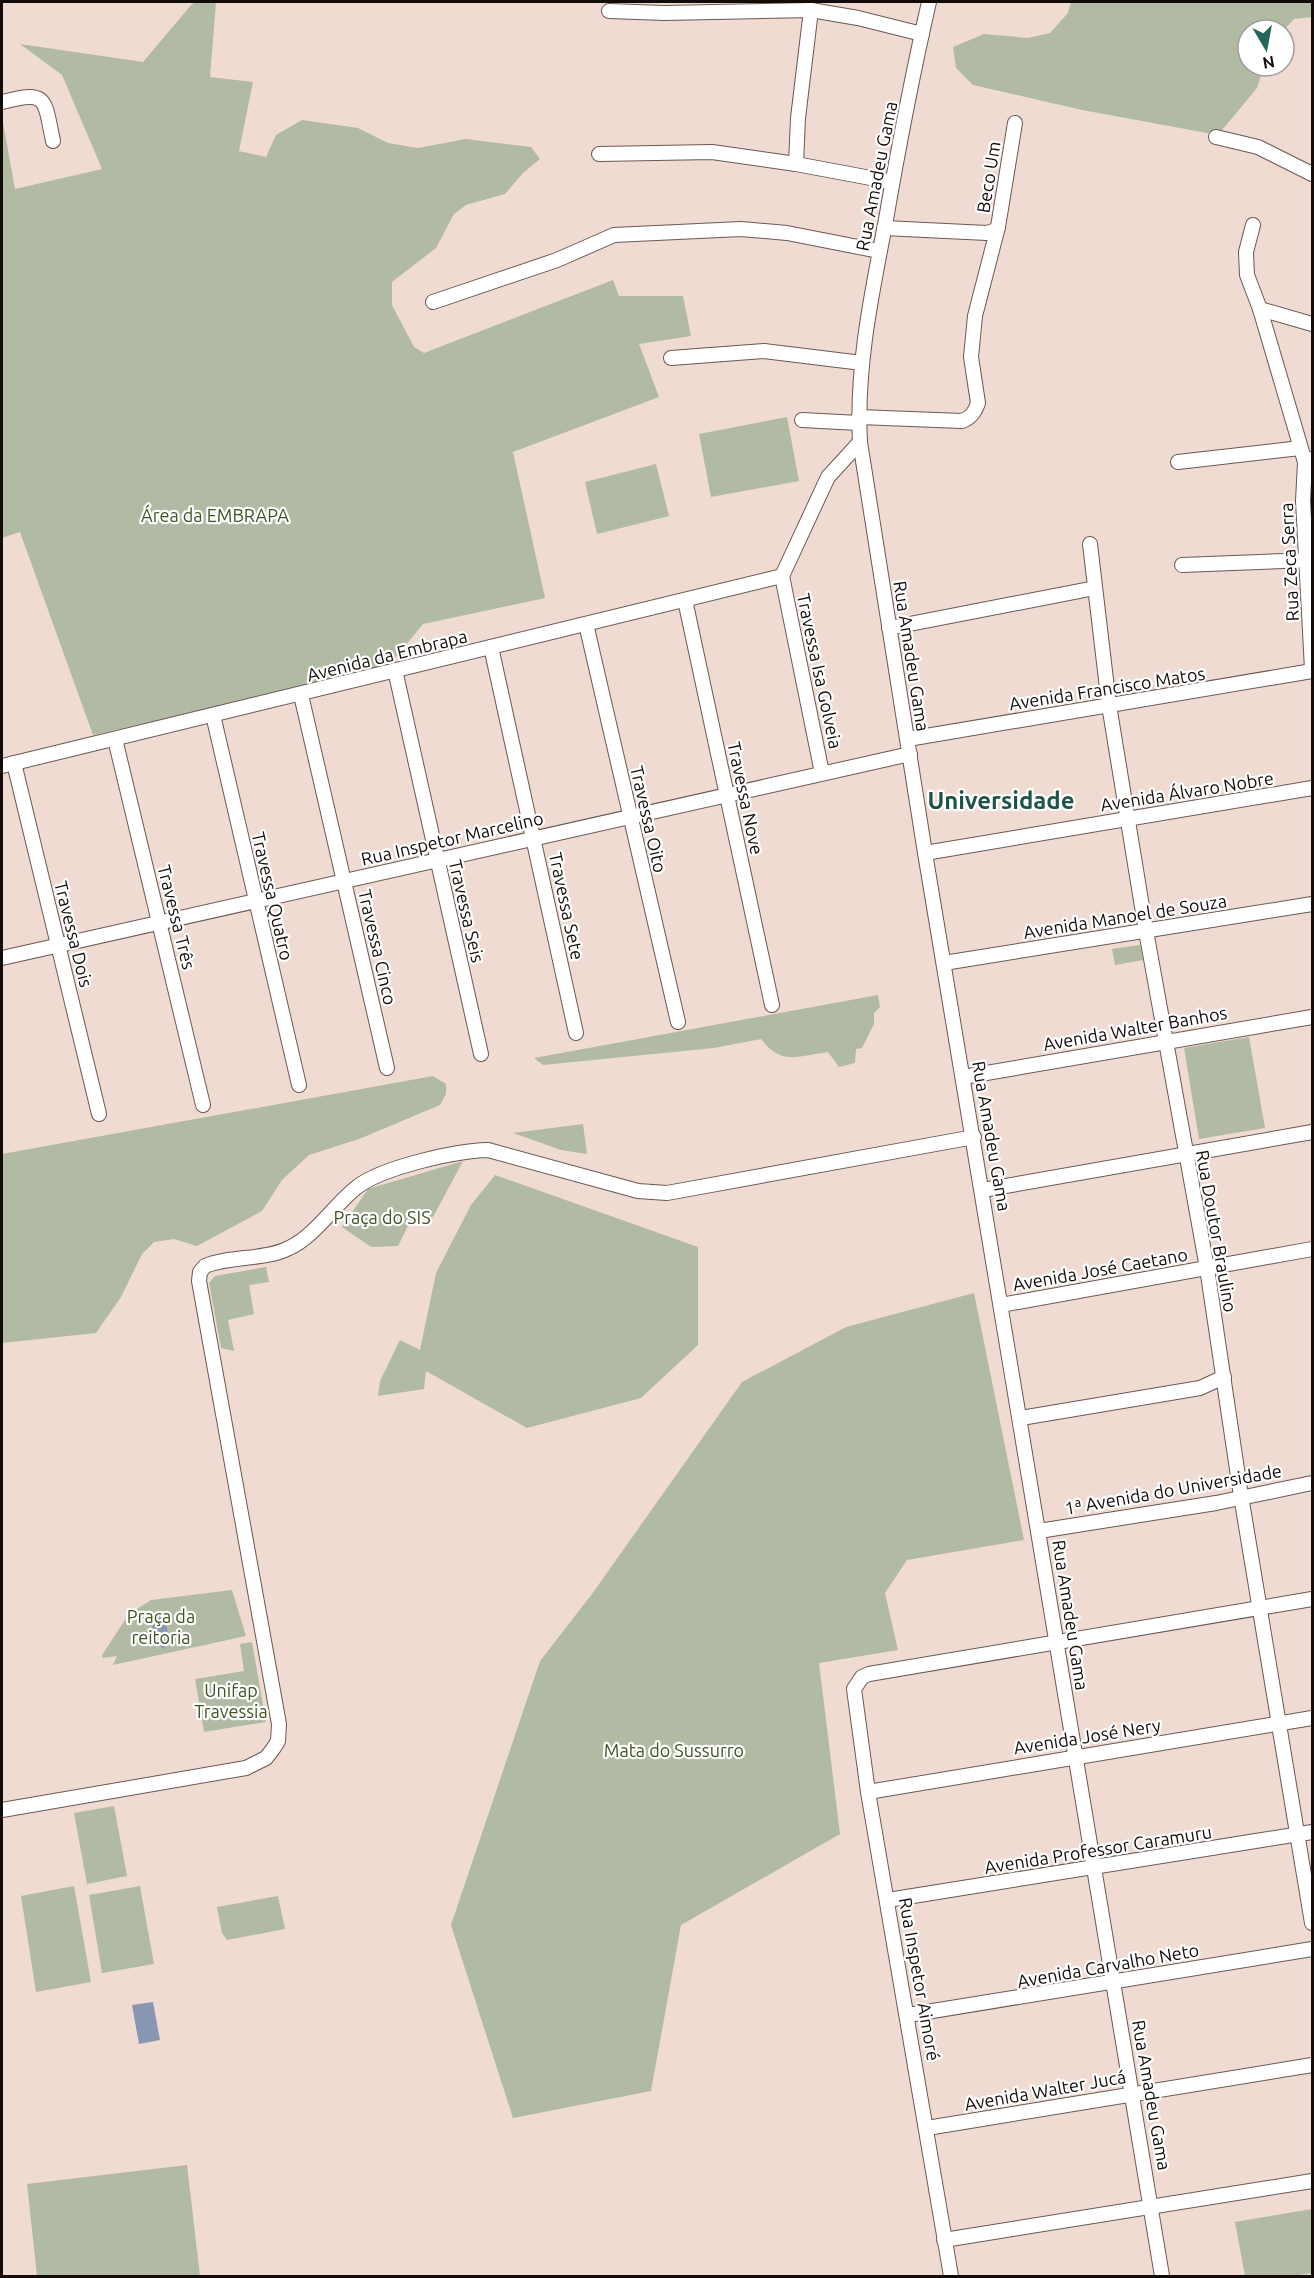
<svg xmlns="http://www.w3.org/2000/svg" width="1314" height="2278" viewBox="0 0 1314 2278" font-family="Ubuntu,sans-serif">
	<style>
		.green { fill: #b1baa3 }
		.water { fill: #8897b1 }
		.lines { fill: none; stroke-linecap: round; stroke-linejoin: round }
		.minor-casing { stroke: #6a5851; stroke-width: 16 }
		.minor { stroke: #fff; stroke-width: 14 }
		.labels { text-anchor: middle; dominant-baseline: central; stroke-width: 4.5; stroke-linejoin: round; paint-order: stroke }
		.street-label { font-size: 18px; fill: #120b08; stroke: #fff }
		.park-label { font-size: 18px; fill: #435324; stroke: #fff }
		.district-label { font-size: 24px; font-weight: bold; fill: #1e5347; stroke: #fff }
	</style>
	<rect width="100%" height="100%" fill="#f0dbd2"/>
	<!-- green -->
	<g class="green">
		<polygon points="198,2 216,2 210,77 253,82 239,151 266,157 276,135 302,120 358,128 388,143 418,148 466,139 531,147 540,159 523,173 505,194 466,205 454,214 436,248 392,282 392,305 414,347 424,353 613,280 619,296 683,296 691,336 639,344 659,397 513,452 545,598 423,624 386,669 93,735 20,532 2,538 2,117 15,189 102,169 62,75 20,44 143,62 192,4"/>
		<polygon points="1071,2 1312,2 1312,17 1294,19 1284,30 1248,30 1248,66 1264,66 1257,88 1218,135 1082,110 973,85 956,68 953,47 984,34 1028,38 1050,33 1068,13"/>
		<polygon points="787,417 799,481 711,497 699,434"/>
		<polygon points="656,464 669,516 597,534 585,482"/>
		<polygon points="1140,945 1143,960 1115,965 1112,949"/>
		<path d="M878,995L880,1007L874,1013V1024L862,1048L856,1049L855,1063L839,1067L828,1052C798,1056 781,1066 761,1039L714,1048L543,1065L534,1058Z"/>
		<polygon points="1249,1037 1265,1128 1199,1139 1184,1048"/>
		<polygon points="433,1076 446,1084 446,1094 440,1105 359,1139 309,1155 282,1180 262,1211 197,1246 174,1239 154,1242 142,1254 121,1297 96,1333 2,1343 2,1154"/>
		<polygon points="583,1124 587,1154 561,1150 513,1133"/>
		<polygon points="463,1161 433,1217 410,1222 398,1246 371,1247 342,1227 368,1189"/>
		<polygon points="495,1175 698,1247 698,1345 641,1398 527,1428 426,1371 424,1389 378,1396 380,1381 400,1340 420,1350 436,1273 471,1205"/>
		<polygon points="266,1267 269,1282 249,1285 254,1314 228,1320 234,1351 221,1348 209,1283 215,1276"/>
		<polygon points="974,1293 1024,1540 907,1560 885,1593 898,1650 819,1663 840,1834 681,1925 651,2091 513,2118 451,1925 540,1661 592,1594 742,1382 846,1327"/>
		<polygon points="232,1590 246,1636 113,1665 117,1656 103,1658 102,1655 129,1614 151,1600"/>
		<polygon points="252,1642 266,1722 204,1732 195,1679 244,1671 240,1644"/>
		<polygon points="114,1806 127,1876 87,1884 74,1813"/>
		<polygon points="74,1886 91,1982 36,1992 21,1896"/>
		<polygon points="140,1886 154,1964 102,1973 89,1895"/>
		<polygon points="278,1896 285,1929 227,1940 222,1933 217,1907"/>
		<polygon points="187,2165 200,2276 37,2276 27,2184"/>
		<polygon points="1312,2209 1312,2273 1294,2276 1245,2276 1235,2222"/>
	</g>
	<!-- water -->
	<g class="water">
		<path d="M156,1611C169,1624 170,1632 164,1649C149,1639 151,1626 156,1611Z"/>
		<polygon points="153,2002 160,2040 139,2044 132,2005"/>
	</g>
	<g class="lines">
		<defs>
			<g id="minor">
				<path d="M929,2C912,76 898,150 885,225C871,297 856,369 860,442L925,853L1162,2276"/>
				<polyline points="609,11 664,13 811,10 858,18 922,34"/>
				<path d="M2,102C48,90 44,98 53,141"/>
				<polyline points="1216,137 1258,147 1312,174"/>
				<polyline points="599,154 712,152 796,164 892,182"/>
				<polyline points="796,164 798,118 811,10"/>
				<polyline points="1253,225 1246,252 1247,275 1260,309 1305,462"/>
				<polyline points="884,228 987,233 996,230 998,227"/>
				<polyline points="433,302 557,260 614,235 741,229 787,233 879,251"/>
				<polyline points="1260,309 1312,324"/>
				<polyline points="671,358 764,351 862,363"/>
				<path d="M859,417L962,421C971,418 975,412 978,403L971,357L975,316L998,227L1015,123"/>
				<polyline points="802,420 859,423"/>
				<polyline points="1311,459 1305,462 1303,501 1312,669"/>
				<polyline points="1178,462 1300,448"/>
				<polyline points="1090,544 1109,705 1146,931 1207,1268 1241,1496 1312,1923"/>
				<polyline points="1182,565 1312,560"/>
				<polyline points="782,576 822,773"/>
				<polyline points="782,576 828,477 860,442"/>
				<polyline points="685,600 772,1005"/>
				<polyline points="586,624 678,1022"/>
				<polyline points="889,628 1095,588"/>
				<polyline points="491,647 576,1033"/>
				<polyline points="395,670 481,1054"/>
				<polyline points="301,695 387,1068"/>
				<polyline points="213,715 299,1085"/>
				<polyline points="115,739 203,1105"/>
				<polyline points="908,739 1312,671"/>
				<polyline points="14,763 99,1114"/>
				<polyline points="2,766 782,576"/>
				<polyline points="925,853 1312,788"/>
				<polyline points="2,958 910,754"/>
				<polyline points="944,963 1312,904"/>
				<polyline points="963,1077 1312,1017"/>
				<polyline points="983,1190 1312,1132"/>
				<polyline points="1001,1305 1312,1249"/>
				<polyline points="1021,1418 1200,1388 1224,1377"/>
				<polyline points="1039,1531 1216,1503 1312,1483"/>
				<polyline points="868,1792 1312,1718"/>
				<path d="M2,1810L246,1768L266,1758L273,1749L278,1741L279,1724L199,1281L200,1272L205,1266C231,1255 263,1261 289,1248C314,1237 335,1204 357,1187C383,1167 455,1151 488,1150L638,1191L667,1193L974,1137"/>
				<polyline points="888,1900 1312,1832"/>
				<polyline points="908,2015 1312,1949"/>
				<polyline points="927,2128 1312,2065"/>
				<polyline points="944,2240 1312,2181"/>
				<polyline points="951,2276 868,1792 854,1689 862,1677 869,1674 1312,1599"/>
			</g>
		</defs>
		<!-- minor casing -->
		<use href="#minor" class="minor-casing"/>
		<!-- minor -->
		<use href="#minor" class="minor"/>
	</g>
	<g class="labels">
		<!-- street labels -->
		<g class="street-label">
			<text transform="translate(876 176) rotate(-79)">Rua Amadeu Gama</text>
			<text transform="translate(988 177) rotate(-81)">Beco Um</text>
			<text transform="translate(1289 562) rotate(-93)">Rua Zeca Serra</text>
			<text transform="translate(387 655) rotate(-14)">Avenida da Embrapa</text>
			<text transform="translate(912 656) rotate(81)">Rua Amadeu Gama</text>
			<text transform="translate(820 671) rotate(78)">Travessa Isa Golveia</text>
			<text transform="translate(1107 688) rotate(-9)">Avenida Francisco Matos</text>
			<text transform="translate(1187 791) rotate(-9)">Avenida Álvaro Nobre</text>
			<text transform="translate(746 798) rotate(78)">Travessa Nove</text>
			<text transform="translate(649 819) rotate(77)">Travessa Oito</text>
			<text transform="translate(452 838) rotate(-13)">Rua Inspetor Marcelino</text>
			<text transform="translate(273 896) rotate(77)">Travessa Quatro</text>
			<text transform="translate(567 906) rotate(78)">Travessa Sete</text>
			<text transform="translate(467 911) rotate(77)">Travessa Seis</text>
			<text transform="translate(1125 916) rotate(-9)">Avenida Manoel de Souza</text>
			<text transform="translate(177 917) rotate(76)">Travessa Três</text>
			<text transform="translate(74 934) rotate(76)">Travessa Dois</text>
			<text transform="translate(378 947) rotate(77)">Travessa Cinco</text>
			<text transform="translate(1135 1028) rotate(-10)">Avenida Walter Banhos</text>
			<text transform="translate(992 1136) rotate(80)">Rua Amadeu Gama</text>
			<text transform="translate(1217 1231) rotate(80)">Rua Doutor Braulino</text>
			<text transform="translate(1100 1269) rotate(-10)">Avenida José Caetano</text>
			<text transform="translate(1173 1489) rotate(-10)">1ª Avenida do Universidade</text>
			<text transform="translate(1071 1615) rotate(81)">Rua Amadeu Gama</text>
			<text transform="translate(1087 1736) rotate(-9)">Avenida José Nery</text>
			<text transform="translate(1098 1849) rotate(-9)">Avenida Professor Caramuru</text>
			<text transform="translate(1108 1965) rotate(-10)">Avenida Carvalho Neto</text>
			<text transform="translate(920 1979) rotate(80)">Rua Inspetor Aimoré</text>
			<text transform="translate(1045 2090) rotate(-10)">Avenida Walter Jucá</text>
			<text transform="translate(1152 2095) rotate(80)">Rua Amadeu Gama</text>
		</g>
		<!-- park labels -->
		<g class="park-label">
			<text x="215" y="515">Área da EMBRAPA</text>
			<text x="382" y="1217">Praça do SIS</text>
			<text x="161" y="1616">Praça da<tspan x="161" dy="21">reitoria</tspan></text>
			<text x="231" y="1690">Unifap<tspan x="231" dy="21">Travessia</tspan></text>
			<text x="674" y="1750">Mata do Sussurro</text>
		</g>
		<!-- district labels -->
		<g class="district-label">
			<text x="1001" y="800">Universidade</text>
		</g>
	</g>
	<!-- border -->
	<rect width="1314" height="2278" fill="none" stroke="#120b08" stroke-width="6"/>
	<!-- north arrow -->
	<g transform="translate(1266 48) rotate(170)"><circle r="28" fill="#ffffff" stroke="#a09d9c" stroke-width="1.5"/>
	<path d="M0-4.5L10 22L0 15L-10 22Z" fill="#246758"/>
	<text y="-9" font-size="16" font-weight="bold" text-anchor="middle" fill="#120b08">N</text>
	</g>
</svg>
